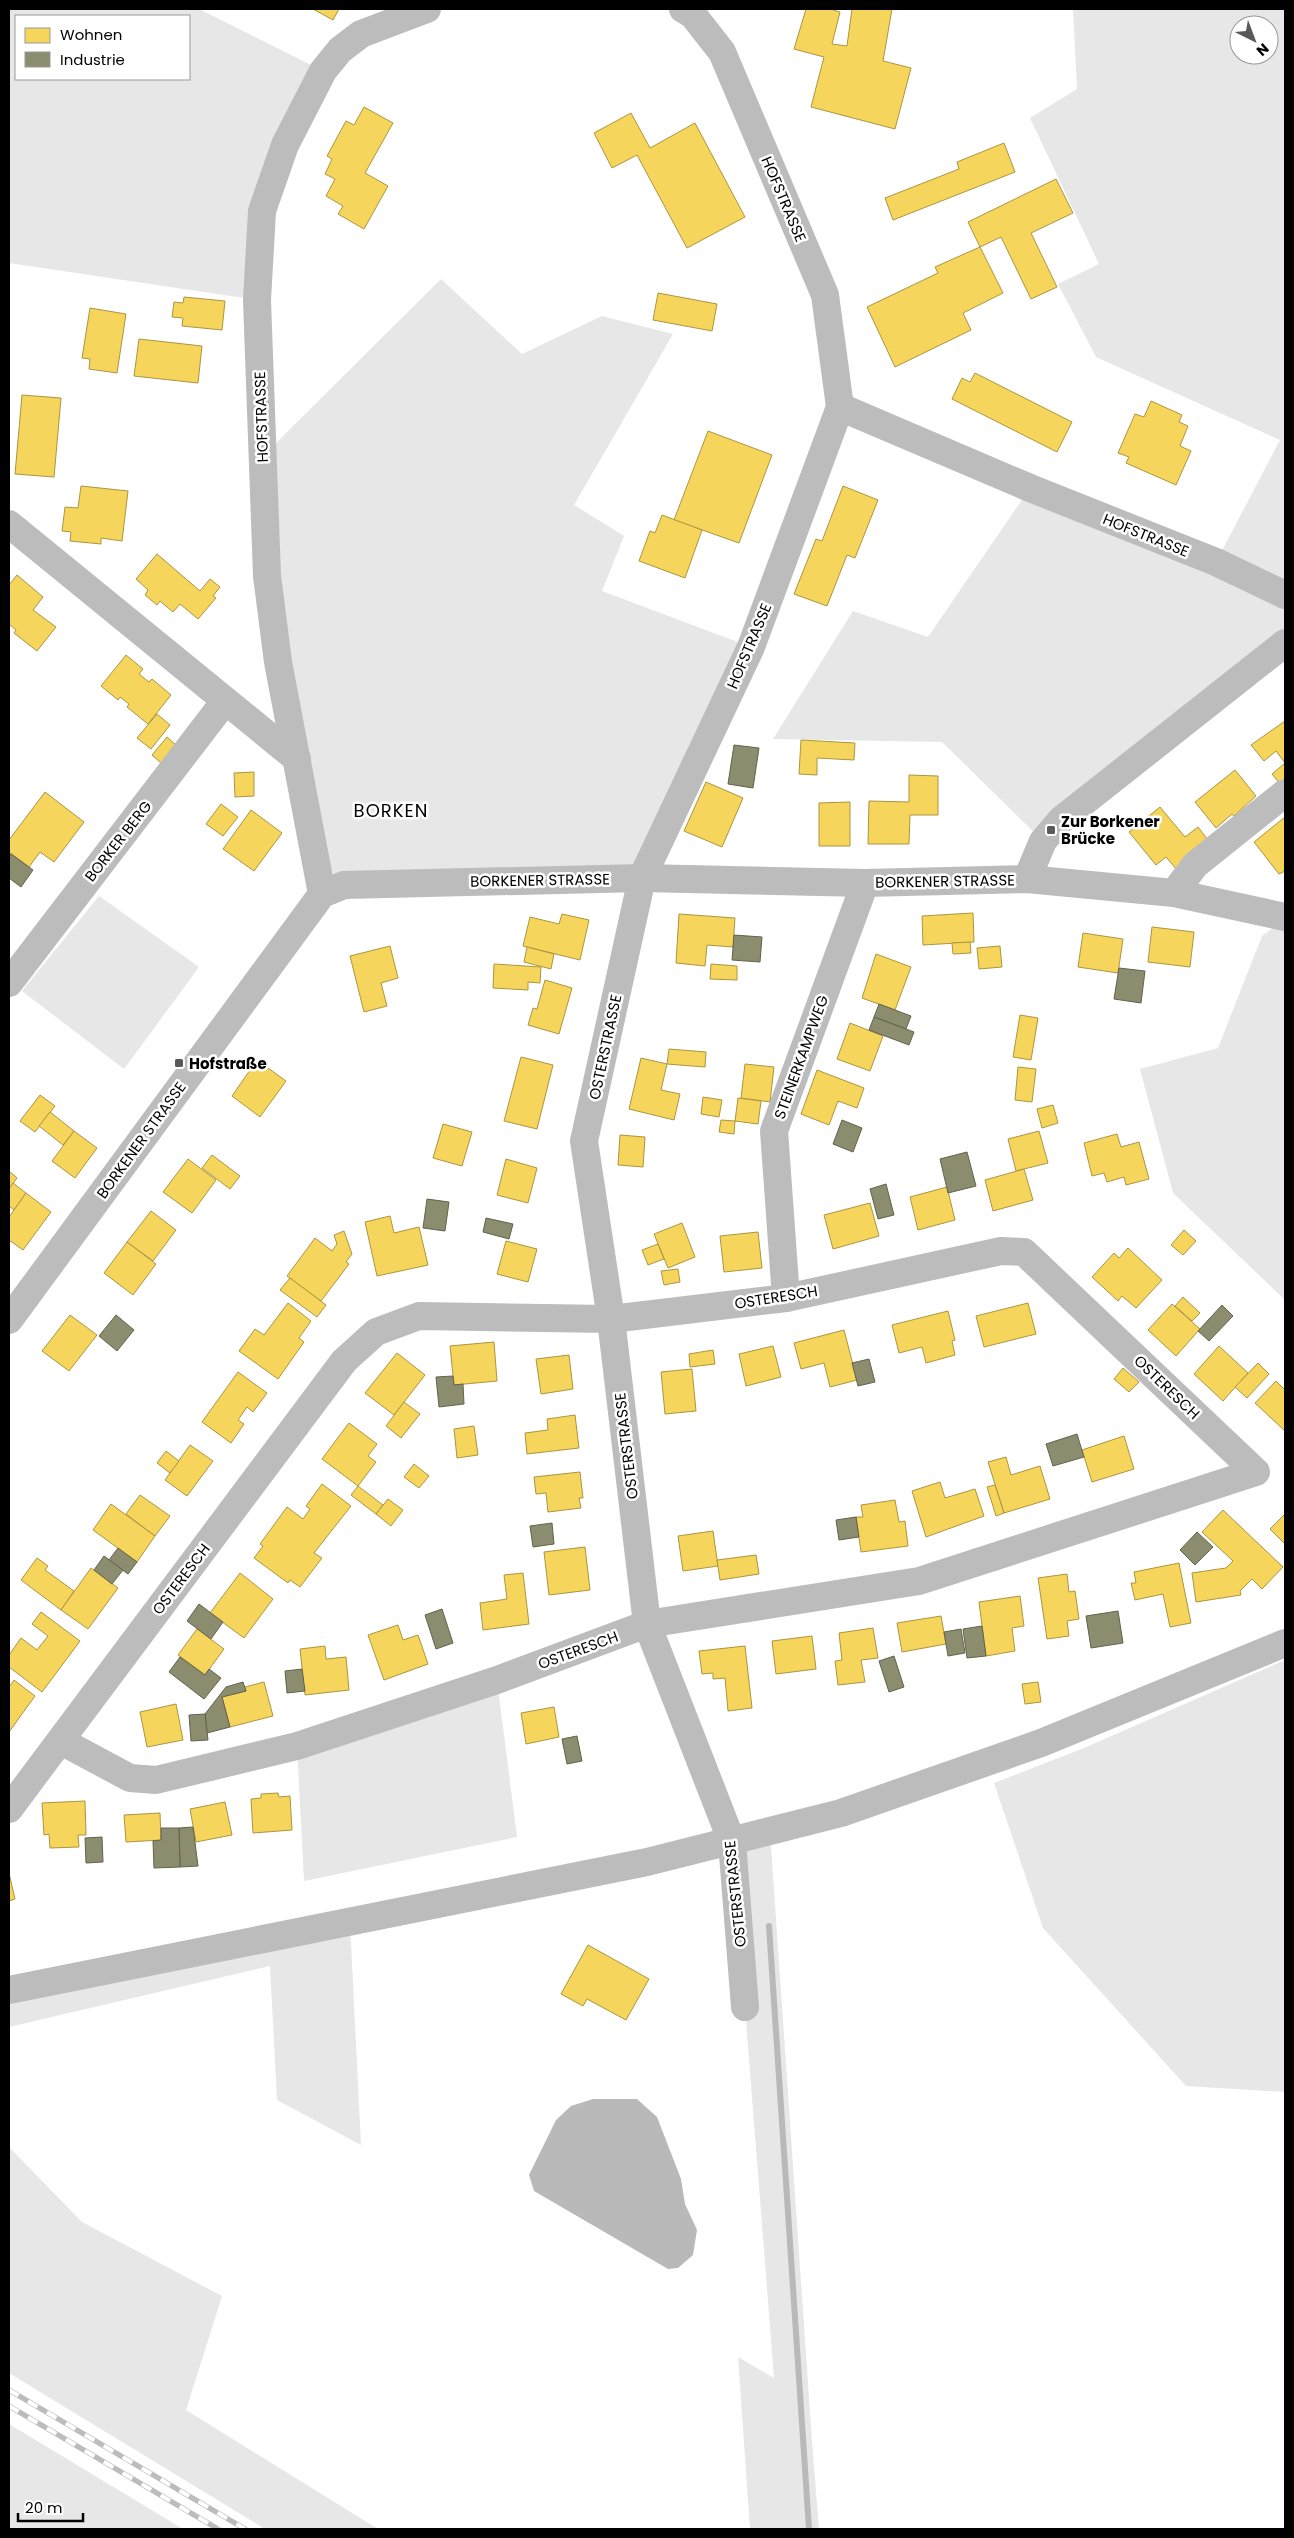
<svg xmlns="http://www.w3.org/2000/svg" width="1294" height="2538" viewBox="0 0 1294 2538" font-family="Poppins,sans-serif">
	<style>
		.green { fill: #e7e7e7; fill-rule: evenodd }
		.water { fill: #b9b9b9 }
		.homes { fill: #f6d55c; stroke: #ac9540 }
		.industry { fill: #8c8c6e; stroke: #62624d }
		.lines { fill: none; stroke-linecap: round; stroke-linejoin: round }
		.stream { stroke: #b9b9b9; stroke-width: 6 }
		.minor { stroke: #bcbcbc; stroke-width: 28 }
		.rail-casing { stroke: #bcbcbc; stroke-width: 5.5 }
		.rail { stroke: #fff; stroke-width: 4; stroke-dasharray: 11; stroke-linecap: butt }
		.poi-dot { fill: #595959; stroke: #fff; stroke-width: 2 }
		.labels { text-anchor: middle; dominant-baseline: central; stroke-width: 5; stroke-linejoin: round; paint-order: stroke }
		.street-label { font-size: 15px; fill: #000; stroke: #fff }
		.poi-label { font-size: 15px; font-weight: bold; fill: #000; stroke: #fff; text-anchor: start }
		.quarter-label { font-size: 18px; letter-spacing: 1px; fill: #000; stroke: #fff }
	</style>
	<rect width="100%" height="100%" fill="#fff"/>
	<!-- green -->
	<g class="green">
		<path d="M9,9H199L323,71L285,145L257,300L9,263ZM16,16H189V79H16Z"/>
		<path d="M1073,9H1285V643L1043,841L942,742L773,739L853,611L928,637L1030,488L1216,562L1280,440L1096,357L1058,284L1099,264L1030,118L1077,89ZM1239,25H1269V55H1239Z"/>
		<polygon points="441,279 522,354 602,316 673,334 574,505 624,536 602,591 751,647 642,878 322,894 262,457"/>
		<polygon points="99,896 199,967 124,1069 22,991"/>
		<polygon points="1285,918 1285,1300 1173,1193 1140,1069 1218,1048 1262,936"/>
		<polygon points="1285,1660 1285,2092 1186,2086 1043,1928 994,1783 1084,1748"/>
		<polygon points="497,1680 517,1837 304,1881 297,1746"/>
		<polygon points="770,1832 812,2441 819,2529 750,2529 738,2357 774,2378 732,1842"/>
		<polygon points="350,1923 361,2145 277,2100 270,1966 9,2027 9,2004 213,1960"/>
		<polygon points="9,2147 82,2222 222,2296 186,2410 378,2529 265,2529 9,2373"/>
		<polygon points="9,2424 183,2529 9,2529"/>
	</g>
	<!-- water -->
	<polygon class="water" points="593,2099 637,2099 657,2117 681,2179 685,2204 697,2230 693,2255 678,2268 668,2269 534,2191 529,2175 556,2120 571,2106"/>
	<!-- homes -->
	<g class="homes">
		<polygon points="313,9 339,9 333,20"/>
		<polygon points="806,9 830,9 840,12 832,44 847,46 852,9 892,9 883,61 911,68 895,129 811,107 824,57 794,49"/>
		<polygon points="364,107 393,123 365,173 388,186 364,229 338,214 343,206 326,196 335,179 325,174 332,159 327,156 346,121 354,125"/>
		<polygon points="631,113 650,148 695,123 745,217 687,248 637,155 612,168 594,133"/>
		<polygon points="1004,143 1015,172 893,220 885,198 959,169 957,162"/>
		<polygon points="1056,179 1073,213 1031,233 1057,287 1031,299 1001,237 980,247 968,222"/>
		<polygon points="980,247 1003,293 963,313 971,330 895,367 867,307 938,273 935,267"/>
		<polygon points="658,293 717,304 712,331 653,320"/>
		<polygon points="184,297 225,301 222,330 182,326 183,318 172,317 174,302 183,303"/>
		<polygon points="90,308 126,314 117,373 89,369 90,359 82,358"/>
		<polygon points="139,339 202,346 198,383 134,376"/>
		<polygon points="975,373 1072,422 1057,452 952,399 962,378 970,382"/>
		<polygon points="22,395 61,398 54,477 15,474"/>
		<polygon points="1151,401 1182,415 1179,422 1188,426 1180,446 1191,451 1176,485 1126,463 1129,457 1118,453 1135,414 1144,417"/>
		<polygon points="708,431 772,455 739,543 674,520"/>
		<polygon points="81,486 128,491 122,541 101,538 101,544 70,541 71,532 62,531 65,507 78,508"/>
		<polygon points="843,486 878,500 855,558 847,555 827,606 794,594 816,539 822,541"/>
		<polygon points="662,515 702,530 685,578 639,561 650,531 655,533"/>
		<polygon points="157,554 200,591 210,579 220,587 213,596 216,598 198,619 180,604 173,612 160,601 157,605 145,595 148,590 136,579"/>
		<polygon points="17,575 43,597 33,610 56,627 37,651 14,633 16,630 9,624 9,585"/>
		<polygon points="126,655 143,669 139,674 149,682 152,679 171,695 148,724 127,707 129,704 120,697 118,700 101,686"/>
		<polygon points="157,714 170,725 151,749 137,738"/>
		<polygon points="1285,721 1285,763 1276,751 1264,761 1251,745"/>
		<polygon points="167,737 176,745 161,763 152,755"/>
		<polygon points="801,740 855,743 854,760 817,758 817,775 799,774"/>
		<polygon points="1285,763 1285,781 1281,785 1272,774"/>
		<polygon points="1235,770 1256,796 1234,816 1232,814 1216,828 1195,802"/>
		<polygon points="254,772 254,796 235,797 234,773"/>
		<polygon points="909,775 938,776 938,815 910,815 909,844 868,844 869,801 909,802"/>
		<polygon points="706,782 743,798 722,847 684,831"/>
		<polygon points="45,792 84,822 54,862 40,852 29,867 9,852 9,840"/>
		<polygon points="850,802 850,846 819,846 819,803"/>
		<polygon points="221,804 238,817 223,836 206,824"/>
		<polygon points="1160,807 1185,837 1198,827 1211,844 1178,871 1166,857 1156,865 1129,832"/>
		<polygon points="251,810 282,833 254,871 223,849"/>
		<polygon points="1285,817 1285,871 1279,874 1254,842"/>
		<polygon points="973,913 974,942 923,945 922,916"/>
		<polygon points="562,914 589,920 580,960 523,946 530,917 559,924"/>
		<polygon points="679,914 735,918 733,947 707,945 705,966 676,963"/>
		<polygon points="1152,927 1194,932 1190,967 1148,962"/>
		<polygon points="1083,933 1123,939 1118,973 1078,967"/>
		<polygon points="970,942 971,953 953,954 952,943"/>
		<polygon points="390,946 398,978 381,983 387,1006 364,1012 350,956"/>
		<polygon points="1000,946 1002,967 979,969 977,948"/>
		<polygon points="527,947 554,954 551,969 524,962"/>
		<polygon points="876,954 911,967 895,1010 862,998"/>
		<polygon points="494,964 541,967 540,983 528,982 528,990 493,988"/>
		<polygon points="711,964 737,966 737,980 710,979"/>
		<polygon points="545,980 572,988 559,1034 528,1025 533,1008 537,1009"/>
		<polygon points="1020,1015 1038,1018 1031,1060 1013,1057"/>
		<polygon points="850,1023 883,1036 870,1071 837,1059"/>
		<polygon points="669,1049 706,1052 705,1067 667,1064"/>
		<polygon points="521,1057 553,1065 537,1129 504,1121"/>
		<polygon points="641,1058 667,1064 661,1090 680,1094 674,1120 629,1109"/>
		<polygon points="257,1060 286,1081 260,1117 232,1096"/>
		<polygon points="745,1064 774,1067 770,1102 741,1098"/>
		<polygon points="1018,1067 1036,1069 1032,1102 1015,1100"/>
		<polygon points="817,1070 864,1088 857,1108 838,1101 829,1125 801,1114"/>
		<polygon points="40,1095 55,1106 35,1132 20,1121"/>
		<polygon points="703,1097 722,1100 719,1117 701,1114"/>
		<polygon points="738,1098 761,1101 758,1124 735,1121"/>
		<polygon points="1053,1105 1058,1123 1042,1128 1037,1109"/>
		<polygon points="50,1112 74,1131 63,1145 39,1126"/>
		<polygon points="721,1120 735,1121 734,1134 719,1132"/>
		<polygon points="443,1124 472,1132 462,1166 433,1158"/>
		<polygon points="74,1131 97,1148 75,1178 52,1161"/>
		<polygon points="1039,1131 1048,1163 1016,1171 1008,1139"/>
		<polygon points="1117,1134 1121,1147 1139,1142 1149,1179 1126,1185 1124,1177 1107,1182 1104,1173 1092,1176 1084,1143"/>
		<polygon points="620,1135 645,1137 643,1167 618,1165"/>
		<polygon points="212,1155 240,1176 230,1189 202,1168"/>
		<polygon points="188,1159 216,1180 192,1213 163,1192"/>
		<polygon points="506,1159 537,1168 528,1203 497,1195"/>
		<polygon points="1024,1169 1033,1200 993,1211 985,1180"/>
		<polygon points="9,1171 17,1178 9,1189"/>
		<polygon points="13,1183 26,1193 14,1210 9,1206 9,1189"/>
		<polygon points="947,1187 955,1220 918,1230 910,1197"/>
		<polygon points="26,1193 51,1212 23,1250 9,1240 9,1217"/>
		<polygon points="870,1203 879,1236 833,1249 824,1215"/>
		<polygon points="151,1211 176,1230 153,1261 127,1242"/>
		<polygon points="390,1216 394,1233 419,1227 428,1265 377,1276 365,1222"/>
		<polygon points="682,1223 695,1257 668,1268 654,1234"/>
		<polygon points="1184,1230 1196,1241 1183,1255 1171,1245"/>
		<polygon points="344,1231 352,1254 346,1262 349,1264 321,1301 287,1276 315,1238 332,1251 337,1244 334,1235"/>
		<polygon points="758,1232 762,1268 724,1272 720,1236"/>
		<polygon points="506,1241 537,1249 528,1282 497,1274"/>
		<polygon points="127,1242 156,1264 133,1295 104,1273"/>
		<polygon points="658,1244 664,1259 648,1265 642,1250"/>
		<polygon points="1128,1248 1162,1280 1136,1308 1122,1296 1118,1301 1092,1277 1114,1253 1119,1258"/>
		<polygon points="678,1269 680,1282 664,1285 661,1271"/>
		<polygon points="290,1278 326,1305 317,1317 280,1290"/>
		<polygon points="1183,1297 1200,1313 1192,1321 1175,1306"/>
		<polygon points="288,1303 311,1321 299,1338 304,1342 278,1379 239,1351 255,1329 264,1335"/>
		<polygon points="1028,1303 1036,1334 984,1347 976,1316"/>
		<polygon points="1172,1304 1200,1329 1176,1356 1148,1330"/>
		<polygon points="948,1311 955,1340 952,1341 955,1355 926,1363 922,1347 899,1353 892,1325"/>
		<polygon points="70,1315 97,1335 69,1371 42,1351"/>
		<polygon points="844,1330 857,1380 830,1387 824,1363 801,1369 794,1343"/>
		<polygon points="494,1342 497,1381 454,1385 450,1346"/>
		<polygon points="773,1346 781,1377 746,1386 739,1354"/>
		<polygon points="1219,1346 1248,1373 1223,1401 1194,1374"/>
		<polygon points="713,1350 715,1364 690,1367 689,1354"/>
		<polygon points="397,1353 425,1375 394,1415 365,1393"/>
		<polygon points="569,1355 573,1389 541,1394 536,1359"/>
		<polygon points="1258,1363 1269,1374 1247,1398 1235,1387"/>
		<polygon points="1123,1368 1139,1382 1129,1392 1114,1379"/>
		<polygon points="692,1369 696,1411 665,1414 661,1372"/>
		<polygon points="238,1372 267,1393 253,1412 247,1407 238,1420 244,1424 231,1443 202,1422"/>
		<polygon points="1276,1381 1285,1390 1285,1431 1255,1403"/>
		<polygon points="404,1402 420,1414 401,1438 386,1426"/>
		<polygon points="575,1415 579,1448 527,1454 525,1433 548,1430 547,1419"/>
		<polygon points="349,1423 377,1444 368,1456 376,1462 358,1486 322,1459"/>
		<polygon points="474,1426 478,1455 457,1458 454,1429"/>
		<polygon points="1124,1436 1134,1469 1092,1482 1082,1450"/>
		<polygon points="190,1445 213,1461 187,1496 165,1480"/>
		<polygon points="166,1451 179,1461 170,1473 157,1463"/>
		<polygon points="1006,1457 1011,1475 1040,1466 1050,1499 1004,1513 988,1462"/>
		<polygon points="414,1464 429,1476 419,1488 404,1477"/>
		<polygon points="580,1472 583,1498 579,1498 581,1508 548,1512 546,1493 536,1494 534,1477"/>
		<polygon points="940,1482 945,1498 975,1489 984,1516 926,1537 912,1491"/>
		<polygon points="322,1484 351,1506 314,1553 322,1558 300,1587 290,1580 288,1583 254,1558 263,1546 260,1544 287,1507 303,1519 310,1509 306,1506"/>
		<polygon points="995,1485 1004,1513 996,1516 987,1487"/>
		<polygon points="358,1486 383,1505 376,1514 351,1495"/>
		<polygon points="140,1495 170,1516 155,1536 126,1514"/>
		<polygon points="388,1499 403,1510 391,1526 376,1514"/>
		<polygon points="895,1500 899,1522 905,1521 908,1546 861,1552 856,1517 863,1517 861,1505"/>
		<polygon points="111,1504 155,1536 137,1562 93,1530"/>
		<polygon points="1223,1510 1283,1567 1262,1589 1252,1579 1240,1591 1241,1595 1196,1602 1192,1573 1226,1568 1233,1561 1202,1532"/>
		<polygon points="1285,1514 1285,1544 1270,1529"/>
		<polygon points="713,1531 718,1566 683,1571 678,1536"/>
		<polygon points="585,1547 590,1590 549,1595 544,1552"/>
		<polygon points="756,1555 759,1574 720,1580 717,1560"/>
		<polygon points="37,1558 48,1566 45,1570 74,1591 61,1610 21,1580"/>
		<polygon points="1179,1563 1191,1623 1170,1627 1163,1594 1135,1600 1131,1583 1136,1583 1134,1572"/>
		<polygon points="91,1568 118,1588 88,1629 61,1610"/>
		<polygon points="240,1573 273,1599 244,1638 210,1613"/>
		<polygon points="523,1573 529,1624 483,1630 480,1603 507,1599 504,1575"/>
		<polygon points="1067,1574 1069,1592 1075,1591 1079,1619 1067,1621 1069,1636 1047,1639 1038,1578"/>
		<polygon points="1020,1596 1024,1626 1012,1628 1015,1651 986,1656 979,1602"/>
		<polygon points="41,1612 80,1641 42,1692 9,1667 9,1655 21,1638 37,1650 48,1636 32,1624"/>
		<polygon points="941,1616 946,1644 902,1652 897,1623"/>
		<polygon points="398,1625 403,1640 418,1635 428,1664 384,1680 368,1635"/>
		<polygon points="873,1628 878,1658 861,1660 865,1682 838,1685 835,1661 842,1660 839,1633"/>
		<polygon points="197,1629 224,1649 205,1675 178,1655"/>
		<polygon points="812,1636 816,1669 776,1674 772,1641"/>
		<polygon points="325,1646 326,1659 346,1657 349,1690 305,1695 300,1649"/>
		<polygon points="745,1646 752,1708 728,1711 725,1678 713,1679 713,1673 702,1674 699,1651"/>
		<polygon points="14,1680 35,1696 9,1732 9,1687"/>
		<polygon points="264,1682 273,1716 230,1727 222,1697 246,1691 245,1687"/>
		<polygon points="1038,1682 1041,1702 1025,1704 1022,1684"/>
		<polygon points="176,1704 183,1740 147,1747 140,1712"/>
		<polygon points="554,1707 559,1737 526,1744 521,1713"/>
		<polygon points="278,1793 279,1797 290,1796 292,1830 253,1833 251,1799 261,1798 261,1794"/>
		<polygon points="85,1801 86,1835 78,1835 79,1847 50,1848 49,1834 44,1835 42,1803"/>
		<polygon points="225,1802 232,1835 196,1842 190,1809"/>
		<polygon points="160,1813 161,1840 126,1842 124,1815"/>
		<polygon points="9,1873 15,1899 9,1901"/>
		<polygon points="588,1945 649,1979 626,2020 587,1999 583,2006 561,1994"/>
	</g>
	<!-- industry -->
	<g class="industry">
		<polygon points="734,745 759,748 753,788 728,784"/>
		<polygon points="11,854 33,870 21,887 9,878 9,857"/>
		<polygon points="734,935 762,937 760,962 732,960"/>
		<polygon points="1119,968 1145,971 1141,1003 1114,999"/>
		<polygon points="879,1004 911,1016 906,1029 874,1017"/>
		<polygon points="874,1017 914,1032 909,1045 869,1030"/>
		<polygon points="842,1120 862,1128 853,1152 833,1144"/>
		<polygon points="967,1152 976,1186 948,1193 940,1159"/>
		<polygon points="886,1184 894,1215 878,1219 870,1189"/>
		<polygon points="427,1199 449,1202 445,1231 423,1228"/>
		<polygon points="486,1218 513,1224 509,1239 483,1232"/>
		<polygon points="1222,1305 1233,1316 1209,1341 1198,1331"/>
		<polygon points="116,1315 134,1330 117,1351 99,1336"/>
		<polygon points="869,1359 875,1382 858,1386 852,1363"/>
		<polygon points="453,1376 454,1385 463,1384 464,1404 439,1407 436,1377"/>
		<polygon points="1077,1434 1084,1457 1053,1466 1046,1444"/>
		<polygon points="856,1517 859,1537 839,1540 836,1520"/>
		<polygon points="552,1523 554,1544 533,1547 530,1526"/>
		<polygon points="1197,1532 1213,1547 1195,1565 1180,1550"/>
		<polygon points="118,1548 137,1562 128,1574 109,1560"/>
		<polygon points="104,1556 123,1570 112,1584 94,1570"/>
		<polygon points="199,1604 223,1622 211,1639 187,1621"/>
		<polygon points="442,1609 453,1643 436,1649 425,1615"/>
		<polygon points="1118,1611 1123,1643 1091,1648 1086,1616"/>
		<polygon points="982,1626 986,1656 967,1658 963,1629"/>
		<polygon points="961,1629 965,1653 948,1656 944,1632"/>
		<polygon points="894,1656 904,1687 889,1692 879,1661"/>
		<polygon points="180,1657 205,1675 209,1669 221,1678 204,1699 169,1672"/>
		<polygon points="302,1669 305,1691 287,1693 285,1671"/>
		<polygon points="243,1682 246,1691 222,1697 230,1727 207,1733 205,1714 226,1687"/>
		<polygon points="205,1714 208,1740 191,1741 189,1715"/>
		<polygon points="577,1736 582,1761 567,1764 562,1739"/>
		<polygon points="193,1827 198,1866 180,1867 179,1828"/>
		<polygon points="161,1828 179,1828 180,1867 154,1868 153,1841 161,1840"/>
		<polygon points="102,1837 103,1862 86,1863 85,1838"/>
	</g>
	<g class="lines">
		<!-- stream -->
		<polyline class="stream" points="769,1926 809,2529"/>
		<!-- minor -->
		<g class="minor">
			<polyline points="683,9 693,15 722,52 825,295 840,407 751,647 642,878 584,1141 611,1319 647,1624 732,1842 745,2007"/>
			<polyline points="840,407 1030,488 1216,562 1285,595"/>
			<polyline points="9,524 297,759"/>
			<polyline points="1027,879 1043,841 1061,820 1285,643"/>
			<polyline points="1174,893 1195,865 1285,793"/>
			<polyline points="322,894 278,662 267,576 257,300 262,211 285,145 323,71 340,50 361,34 427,9"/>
			<polyline points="9,983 225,701"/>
			<polyline points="786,1298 774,1131 865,883"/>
			<polyline points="9,1320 322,894 344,885 642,878 865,883 1027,879 1174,893 1285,917"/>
			<polyline points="9,1809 344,1361 376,1332 419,1316 611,1319 786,1298 1001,1251 1024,1252 1256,1472 919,1581 647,1624 497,1680 297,1746 156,1780 130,1778 61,1741"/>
			<polyline points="9,1990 647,1862 841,1813 1041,1743 1285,1643"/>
		</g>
		<defs>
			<g id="rail">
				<polyline points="9,2390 245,2529"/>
				<polyline points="9,2406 218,2529"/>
			</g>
		</defs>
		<!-- rail casing -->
		<use href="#rail" class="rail-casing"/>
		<!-- rail -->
		<use href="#rail" class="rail"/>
	</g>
	<!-- markers -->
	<g class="poi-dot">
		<rect x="1046" y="825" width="10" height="10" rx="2.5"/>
		<rect x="174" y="1058" width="10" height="10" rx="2.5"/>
	</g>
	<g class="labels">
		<!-- street labels -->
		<g class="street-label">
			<text transform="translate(784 199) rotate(67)">HOFSTRASSE</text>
			<text transform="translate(261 417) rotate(-92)">HOFSTRASSE</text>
			<text transform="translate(1146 535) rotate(22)">HOFSTRASSE</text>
			<text transform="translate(749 646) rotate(-67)">HOFSTRASSE</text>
			<text transform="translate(118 841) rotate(-52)">BORKER BERG</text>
			<text transform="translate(540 880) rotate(-1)">BORKENER STRASSE</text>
			<text transform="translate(945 881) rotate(-1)">BORKENER STRASSE</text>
			<text transform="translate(605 1047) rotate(-78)">OSTERSTRASSE</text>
			<text transform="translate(801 1057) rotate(-70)">STEINERKAMPWEG</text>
			<text transform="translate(141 1140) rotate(-54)">BORKENER STRASSE</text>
			<text transform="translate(776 1297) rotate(-9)">OSTERESCH</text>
			<text transform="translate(1167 1387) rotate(44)">OSTERESCH</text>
			<text transform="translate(626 1446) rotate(-97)">OSTERSTRASSE</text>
			<text transform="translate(181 1579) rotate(-53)">OSTERESCH</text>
			<text transform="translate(578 1650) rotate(-20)">OSTERESCH</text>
			<text transform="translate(735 1894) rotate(-96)">OSTERSTRASSE</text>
		</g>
		<!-- poi labels -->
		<g class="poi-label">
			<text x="1061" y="821">Zur Borkener<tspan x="1061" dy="17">Brücke</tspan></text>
			<text x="189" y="1063">Hofstraße</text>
		</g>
		<!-- quarter labels -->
		<g class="quarter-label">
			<text x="391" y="810">BORKEN</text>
		</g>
	</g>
	<!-- border -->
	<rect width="1294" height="2538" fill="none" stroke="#000000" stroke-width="20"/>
	<!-- legend -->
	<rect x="15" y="15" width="175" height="65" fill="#ffffff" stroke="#999999"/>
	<rect x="25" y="28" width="25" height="15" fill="#f6d55c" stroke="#999999"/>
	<text x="60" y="40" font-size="15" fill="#000000">Wohnen</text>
	<rect x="25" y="52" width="25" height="15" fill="#8c8c6e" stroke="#999999"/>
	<text x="60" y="65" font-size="15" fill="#000000">Industrie</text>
	<!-- north arrow -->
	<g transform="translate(1254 40) rotate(138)"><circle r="24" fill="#ffffff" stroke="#999999"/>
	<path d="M0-4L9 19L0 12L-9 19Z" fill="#595959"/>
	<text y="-8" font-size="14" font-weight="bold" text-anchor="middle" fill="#000000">N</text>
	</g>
	<!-- scale -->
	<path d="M18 2513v8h65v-8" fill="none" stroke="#000000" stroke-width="2.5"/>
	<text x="25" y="2513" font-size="15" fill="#000000" stroke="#ffffff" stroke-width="4" paint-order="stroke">20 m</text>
</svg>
